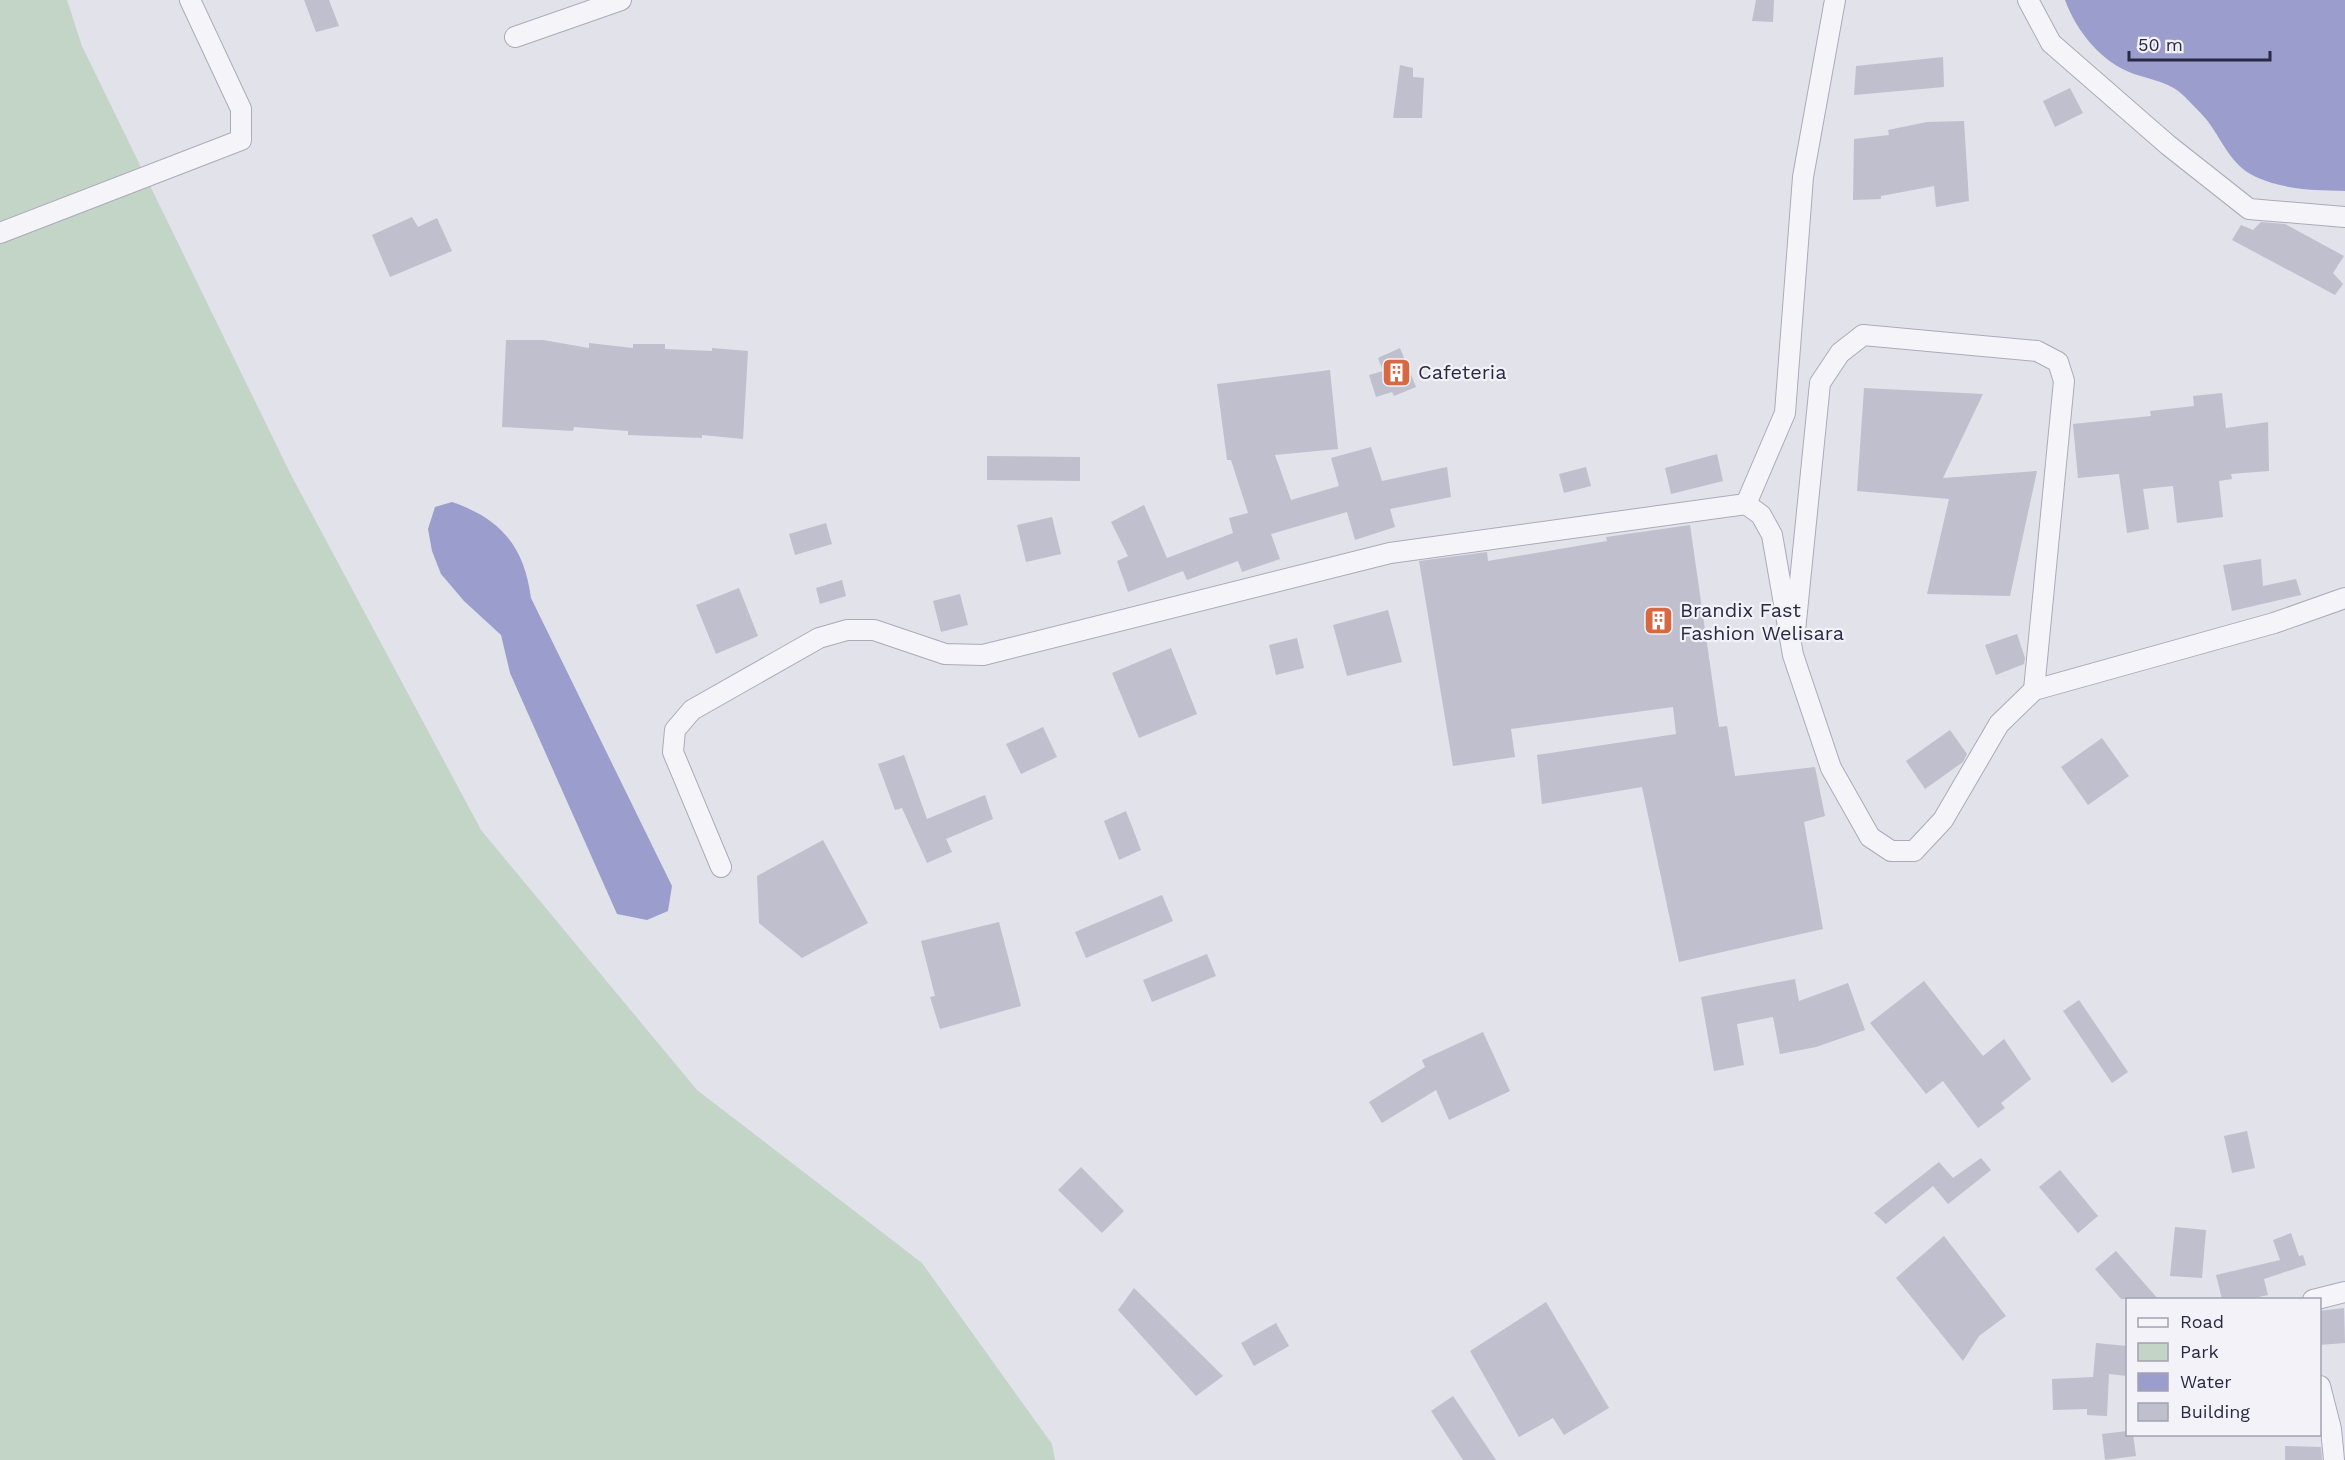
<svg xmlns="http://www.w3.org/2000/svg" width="2345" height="1460" viewBox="0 0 2345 1460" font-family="'Work Sans',sans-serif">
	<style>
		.green { fill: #c2d5c6 }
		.water { fill: #9b9ecd }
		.building { fill: #bfbfce }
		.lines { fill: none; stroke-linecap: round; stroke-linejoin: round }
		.minor-casing { stroke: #abaab9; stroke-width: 22 }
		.minor { stroke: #f5f5f9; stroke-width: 20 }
		.labels { text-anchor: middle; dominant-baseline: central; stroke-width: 4.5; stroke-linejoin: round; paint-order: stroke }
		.poi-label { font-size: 20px; fill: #2a2944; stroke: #f2f2f8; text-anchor: start }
	</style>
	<rect width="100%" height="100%" fill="#e2e2eb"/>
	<!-- green -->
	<polygon class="green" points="0,0 67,0 82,46 290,473 481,830 697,1090 922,1263 1052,1444 1055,1460 0,1460"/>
	<!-- water -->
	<g class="water">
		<path d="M2065,0H2345V191C2313,190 2285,190 2256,177C2230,165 2222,139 2206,119C2199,111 2191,103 2184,96C2170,82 2152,80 2134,74C2101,62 2077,32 2065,0Z"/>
		<path d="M452,502C501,519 524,546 531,598L672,886L668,911L647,920L617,914L510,673L501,635L464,601L441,574L432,551L428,529L435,507Z"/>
	</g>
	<!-- building -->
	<g class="building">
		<polygon points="304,0 329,0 339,26 316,32"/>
		<polygon points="1756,0 1774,0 1773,22 1752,21"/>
		<polygon points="1943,57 1944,87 1854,95 1856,66"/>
		<polygon points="1400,65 1413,68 1413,77 1424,78 1422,118 1393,118"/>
		<polygon points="2070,88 2083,113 2055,127 2043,101"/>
		<polygon points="1964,121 1969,201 1936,207 1934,186 1881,196 1881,199 1853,200 1854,139 1889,135 1888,130 1927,122"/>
		<polygon points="412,217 418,227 437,218 452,251 390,277 372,235"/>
		<polygon points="2261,222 2285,224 2344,256 2333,273 2343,284 2335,295 2232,240 2241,225 2253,230"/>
		<polygon points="506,340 543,340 589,348 589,343 633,348 633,344 665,344 665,349 712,351 712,348 748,351 743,439 702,435 702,438 628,435 628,431 574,427 573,431 502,427"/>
		<polygon points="1400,348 1416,387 1394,396 1392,392 1376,397 1369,375 1383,371 1378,358"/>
		<polygon points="1330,370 1338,449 1275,455 1291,500 1339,486 1331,458 1371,447 1382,481 1447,467 1451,497 1390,509 1395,527 1355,540 1347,512 1271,534 1280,559 1242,572 1238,561 1187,580 1183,571 1128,592 1117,561 1128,556 1111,522 1144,505 1167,558 1233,533 1229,518 1248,513 1231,460 1227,460 1217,384"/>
		<polygon points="1864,388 1983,394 1943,478 2037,471 2010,596 1927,594 1949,499 1857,491"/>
		<polygon points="2222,393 2226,428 2268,422 2269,471 2231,474 2232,479 2219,481 2223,517 2177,523 2173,486 2143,489 2149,529 2127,533 2119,474 2078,478 2073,424 2151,416 2150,411 2194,406 2193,396"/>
		<polygon points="1717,454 1723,481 1671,494 1665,468"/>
		<polygon points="987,456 1080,457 1080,481 987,480"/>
		<polygon points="1586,467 1591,486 1564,493 1559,474"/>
		<polygon points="1052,517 1061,554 1026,562 1017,525"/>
		<polygon points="826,523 832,544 795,555 789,534"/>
		<polygon points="1690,525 1719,727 1727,726 1735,776 1815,767 1825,816 1804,822 1823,929 1679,962 1642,787 1542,804 1537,755 1676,734 1673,707 1511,729 1515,757 1453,766 1419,561 1487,552 1488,561 1607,541 1606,537"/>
		<polygon points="2261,559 2263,586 2296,579 2301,595 2232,611 2223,565"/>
		<polygon points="842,580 846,596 820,604 816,588"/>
		<polygon points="739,588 758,636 716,654 696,605"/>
		<polygon points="960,594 968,625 941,632 933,601"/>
		<polygon points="1388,610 1402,662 1347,676 1333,625"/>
		<polygon points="2017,634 2025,658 2024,664 1996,675 1985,645"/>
		<polygon points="1297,638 1304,668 1276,675 1269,645"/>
		<polygon points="1171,648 1197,714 1139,738 1112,673"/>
		<polygon points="1043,727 1057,757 1021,774 1006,744"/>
		<polygon points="1950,730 1967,754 1963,762 1925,789 1906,761"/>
		<polygon points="2102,738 2129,776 2088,805 2061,767"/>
		<polygon points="904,755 927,819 985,795 993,819 946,839 952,852 927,863 902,808 895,810 878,764"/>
		<polygon points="1126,811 1141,850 1119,860 1104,821"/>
		<polygon points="823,840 868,923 802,958 759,923 757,876"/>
		<polygon points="1162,895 1173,921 1086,958 1075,932"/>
		<polygon points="999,922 1021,1006 940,1029 930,997 935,996 921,941"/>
		<polygon points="1207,954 1216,976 1152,1002 1143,980"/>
		<polygon points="1795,979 1799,1001 1848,983 1865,1030 1816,1047 1780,1054 1773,1017 1737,1024 1744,1065 1714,1071 1701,997"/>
		<polygon points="1924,981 1983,1056 2004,1039 2031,1079 2001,1103 2005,1108 1978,1128 1943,1081 1926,1094 1870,1023"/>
		<polygon points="2079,1000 2128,1072 2112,1083 2063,1011"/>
		<polygon points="1483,1032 1510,1091 1449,1120 1436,1090 1382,1123 1369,1102 1425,1067 1422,1060"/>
		<polygon points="2247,1131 2255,1168 2232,1173 2224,1136"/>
		<polygon points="1981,1158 1991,1170 1948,1204 1933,1186 1886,1224 1874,1213 1939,1162 1953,1178"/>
		<polygon points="1081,1167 1124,1211 1102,1233 1058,1190"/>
		<polygon points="2060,1170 2098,1216 2078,1233 2039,1187"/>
		<polygon points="2175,1227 2206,1230 2202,1278 2170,1276"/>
		<polygon points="2291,1233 2299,1256 2303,1255 2306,1265 2264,1279 2268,1295 2249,1299 2222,1299 2216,1275 2280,1260 2273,1240"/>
		<polygon points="1944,1236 2006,1316 1979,1336 1963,1361 1896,1278"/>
		<polygon points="2116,1251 2158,1299 2121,1299 2095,1269"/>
		<polygon points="1134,1288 1223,1376 1196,1396 1118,1310"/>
		<polygon points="1546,1302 1609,1408 1564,1435 1553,1418 1519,1437 1470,1351"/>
		<polygon points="2344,1308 2345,1343 2319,1345 2319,1311"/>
		<polygon points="1276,1323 1289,1346 1254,1366 1241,1343"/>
		<polygon points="2096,1343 2127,1346 2127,1376 2109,1374 2107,1416 2087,1415 2087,1409 2053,1410 2052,1379 2093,1377"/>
		<polygon points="1453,1396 1496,1460 1463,1460 1431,1411"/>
		<polygon points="2127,1431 2127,1434 2133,1434 2136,1456 2105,1460 2102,1434"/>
		<polygon points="2285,1446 2321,1447 2322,1460 2285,1460"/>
	</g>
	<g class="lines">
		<defs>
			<g id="minor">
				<polyline points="2028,0 2051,43 2168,145 2249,209 2345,217"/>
				<polyline points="515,37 621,0"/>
				<polyline points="0,233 241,140 241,109 190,0"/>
				<polyline points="1746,504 1785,413 1803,177 1835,0"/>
				<polyline points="1795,631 1820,383 1840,353 1863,335 2037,351 2058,362 2064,381 2034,690"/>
				<polyline points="721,867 673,752 675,730 692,710 819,638 847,630 874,630 945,654 983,655 1390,553 1746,504 1761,515 1772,535 1793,655 1831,768 1870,837 1891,851 1914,851 1943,820 1999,724 2034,690 2274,623 2345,598"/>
				<polyline points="2313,1300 2345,1292"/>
				<polyline points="2320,1386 2331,1429 2334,1460"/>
			</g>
		</defs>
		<!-- minor casing -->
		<use href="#minor" class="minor-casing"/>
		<!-- minor -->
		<use href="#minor" class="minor"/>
	</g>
	<!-- icons -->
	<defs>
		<symbol id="building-square" viewBox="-11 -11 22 22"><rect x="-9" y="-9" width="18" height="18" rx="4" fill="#d66941" stroke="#f2f2f8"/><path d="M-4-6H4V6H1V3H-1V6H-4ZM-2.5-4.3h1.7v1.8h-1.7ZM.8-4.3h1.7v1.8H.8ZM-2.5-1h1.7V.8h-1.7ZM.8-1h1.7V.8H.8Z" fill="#fff"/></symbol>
	</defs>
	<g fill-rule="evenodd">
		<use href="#building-square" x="1380" y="356" width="33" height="33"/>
		<use href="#building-square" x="1642" y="604" width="33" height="33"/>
	</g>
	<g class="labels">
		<!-- poi labels -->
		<g class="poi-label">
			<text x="1418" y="372">Cafeteria</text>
			<text x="1680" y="610">Brandix Fast<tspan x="1680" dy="23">Fashion Welisara</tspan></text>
		</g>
	</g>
	<!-- legend -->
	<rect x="2126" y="1298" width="195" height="138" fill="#f2f2f8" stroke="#a2a2b0" stroke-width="1.5"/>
	<rect x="2138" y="1318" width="30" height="9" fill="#f5f5f9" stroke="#a2a2b0" stroke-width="1.5"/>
	<text x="2180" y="1328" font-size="18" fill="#2a2944">Road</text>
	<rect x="2138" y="1343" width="30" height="18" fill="#c2d5c6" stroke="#a2a2b0" stroke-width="1.5"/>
	<text x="2180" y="1358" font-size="18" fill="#2a2944">Park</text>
	<rect x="2138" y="1373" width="30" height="18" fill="#9b9ecd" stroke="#a2a2b0" stroke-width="1.5"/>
	<text x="2180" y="1388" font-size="18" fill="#2a2944">Water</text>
	<rect x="2138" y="1403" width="30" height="18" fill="#bfbfce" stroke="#a2a2b0" stroke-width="1.5"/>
	<text x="2180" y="1418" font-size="18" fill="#2a2944">Building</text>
	<!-- scale -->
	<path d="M2129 51v9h141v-9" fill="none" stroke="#2a2944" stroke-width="3"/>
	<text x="2138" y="51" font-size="18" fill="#2a2944" stroke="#f2f2f8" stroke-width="4.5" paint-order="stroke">50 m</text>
</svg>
